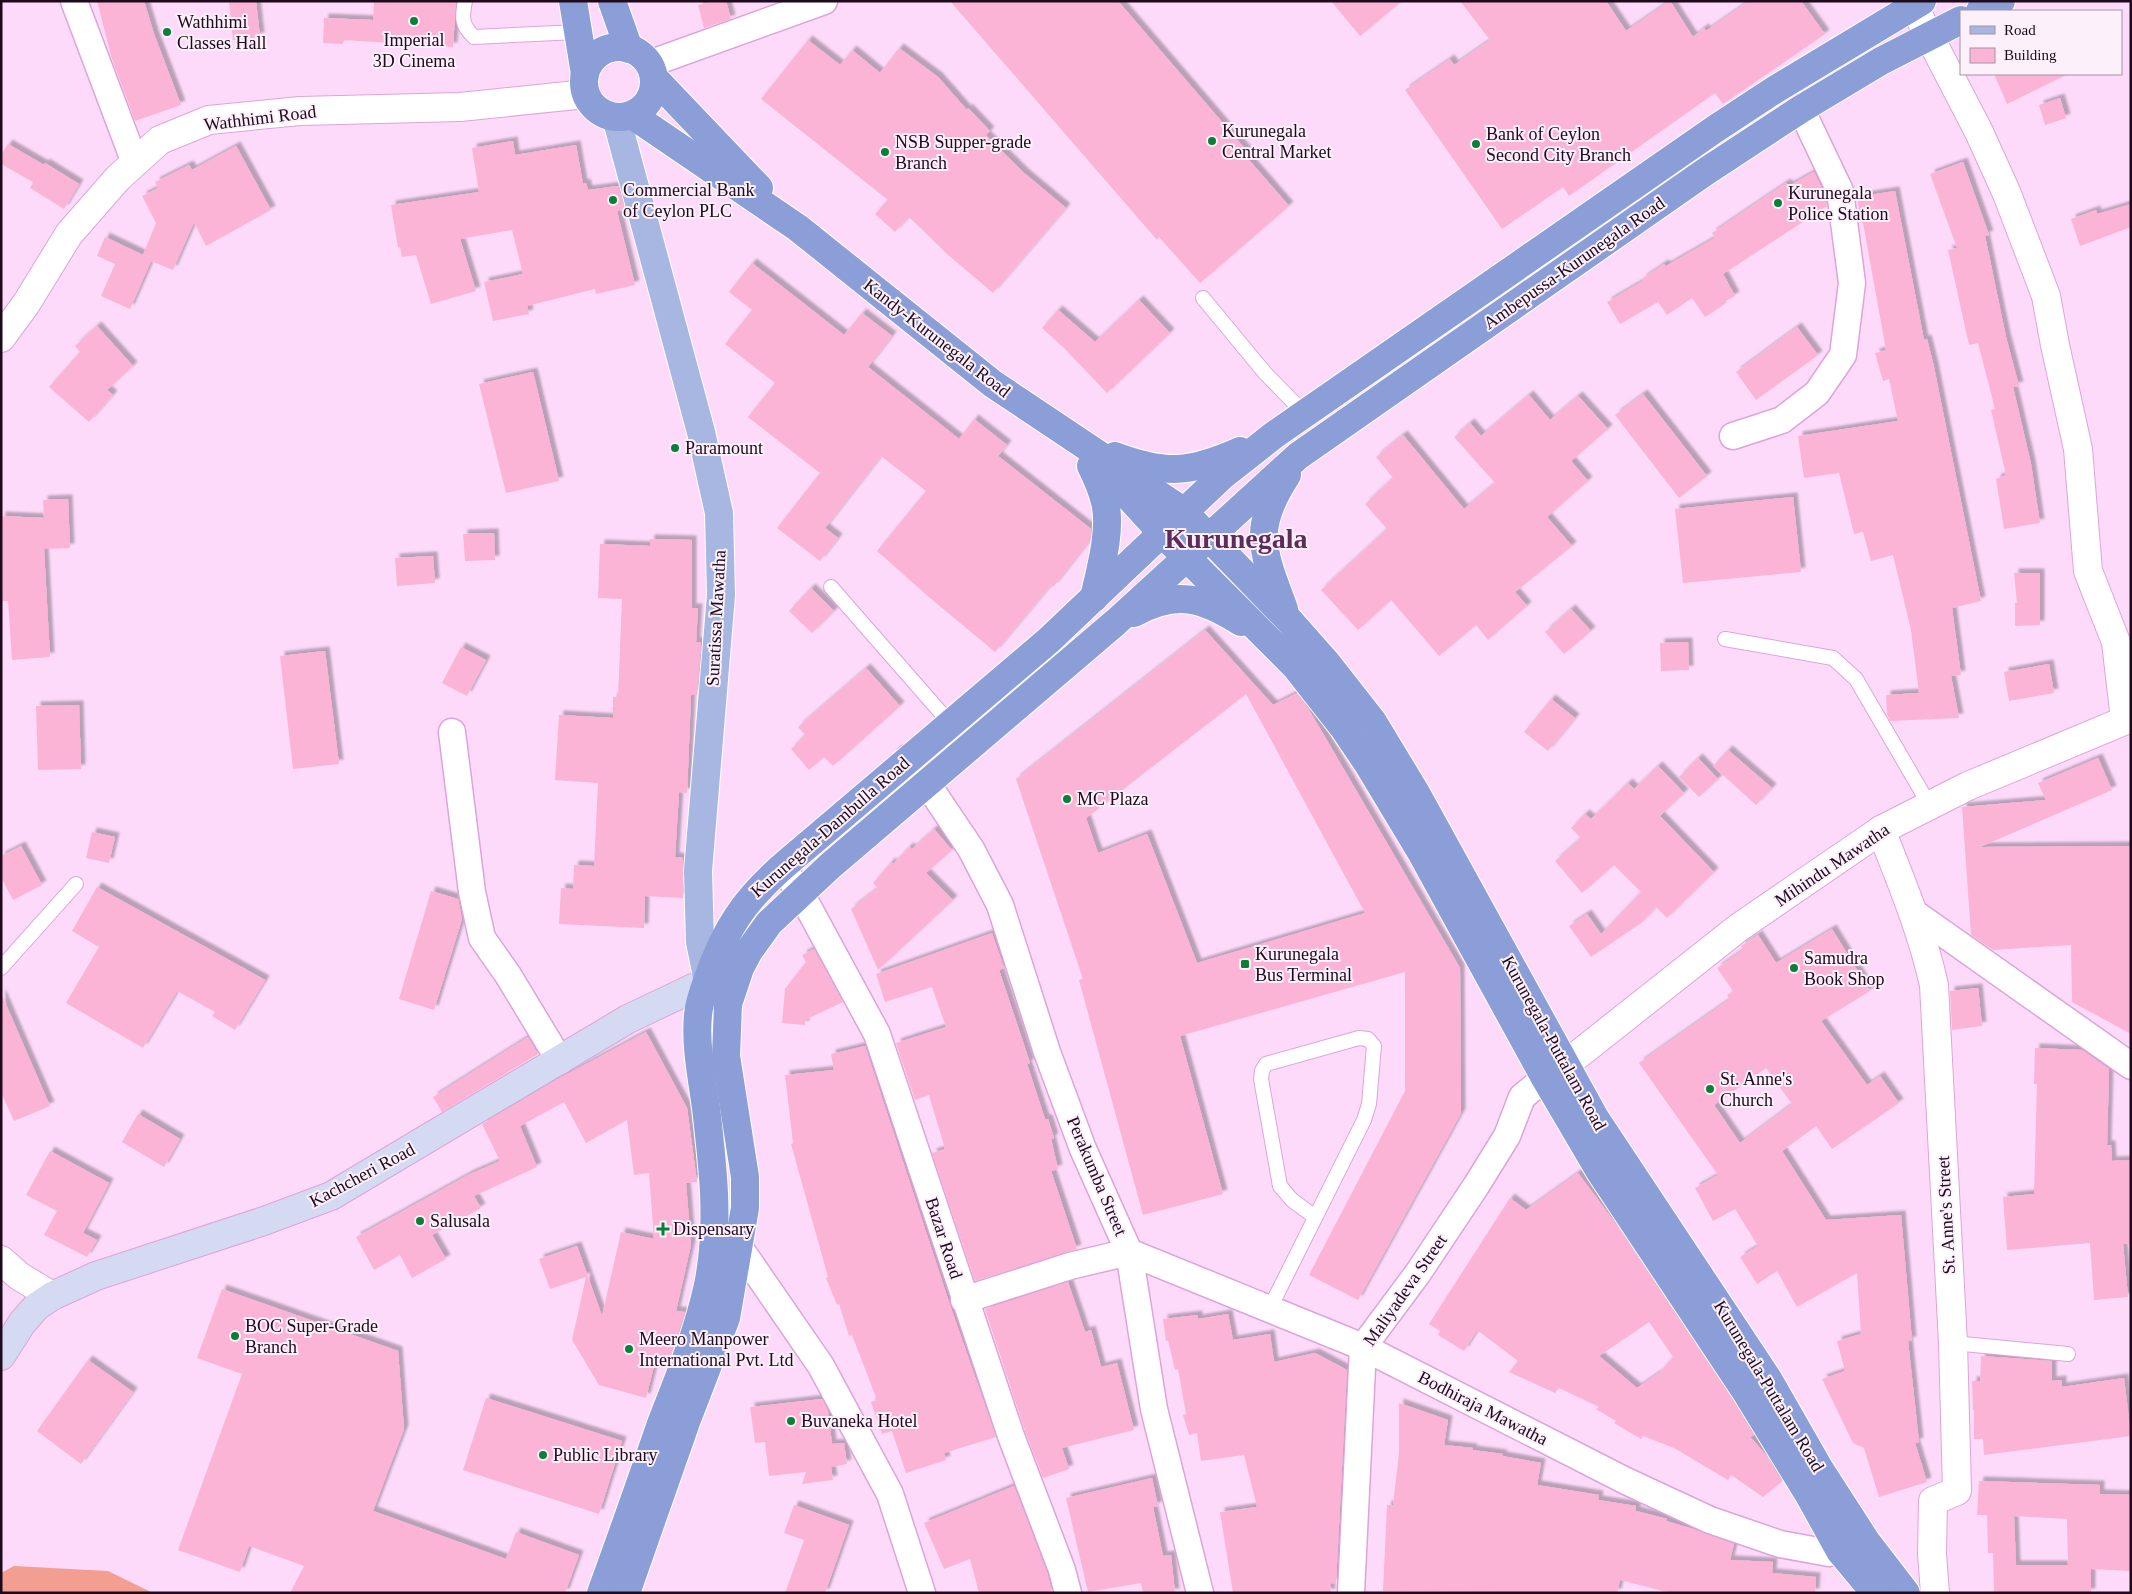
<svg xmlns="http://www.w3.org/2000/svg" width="2132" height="1594" viewBox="0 0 2132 1594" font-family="'Times New Roman',serif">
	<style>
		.green { fill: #f29e91 }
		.building { fill: #fcb4d6; fill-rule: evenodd; filter: url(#shadow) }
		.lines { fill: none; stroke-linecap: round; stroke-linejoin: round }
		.service-casing { stroke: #dea4d9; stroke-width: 16 }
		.minor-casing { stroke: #dea4d9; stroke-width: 29 }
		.tertiary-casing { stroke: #dea4d9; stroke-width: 30 }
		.secondary-casing { stroke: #dea4d9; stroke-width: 30 }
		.primary-casing { stroke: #fff; stroke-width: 30 }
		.trunk-casing { stroke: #fff; stroke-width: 30 }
		.service { stroke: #fff; stroke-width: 14 }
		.minor { stroke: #fff; stroke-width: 26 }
		.tertiary { stroke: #fff; stroke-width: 28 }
		.secondary { stroke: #d4daf1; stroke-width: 28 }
		.primary { stroke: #a8b6e2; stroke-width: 28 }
		.trunk { stroke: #8b9ed8; stroke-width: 28 }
		.poi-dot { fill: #088038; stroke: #fcf0fa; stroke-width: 2 }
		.labels { text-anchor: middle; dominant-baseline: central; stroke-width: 4; stroke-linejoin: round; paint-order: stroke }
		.poi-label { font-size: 18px; fill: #1e091d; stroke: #fcf0fa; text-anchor: start }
		.street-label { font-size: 18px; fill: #1e091d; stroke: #fcf0fa }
		.town-label { font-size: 28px; font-weight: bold; fill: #5d2c5a; stroke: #fcf0fa }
	</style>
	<defs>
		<filter id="shadow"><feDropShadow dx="4.5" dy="-4.5" stdDeviation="1" flood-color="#0004"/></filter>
	</defs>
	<rect width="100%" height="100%" fill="#fddafa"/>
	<!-- green -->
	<polygon class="green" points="14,1566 108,1571 153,1593 1,1593 1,1573"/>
	<!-- building -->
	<g class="building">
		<polygon points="97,1 144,1 154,34 181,105 135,121 112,59"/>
		<polygon points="229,1 256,1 260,37 233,40"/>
		<polygon points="374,1 456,1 453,47 344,40 343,44 323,43 324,18 373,20"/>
		<polygon points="713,1 726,1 731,19 704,28 698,5"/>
		<polygon points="950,1 1118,1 1252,157 1249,160 1289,206 1200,283 1159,237 1157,240"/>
		<polygon points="1331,1 1402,1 1360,36"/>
		<polygon points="1460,1 1606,1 1626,31 1670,1 1693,37 1704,28 1706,31 1749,1 1801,1 1825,34 1723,104 1715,93 1569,196 1563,187 1502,229 1405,90 1450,59 1454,65 1490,40"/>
		<polygon points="808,40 840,65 852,50 880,73 899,48 938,77 967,110 968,108 990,131 986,135 1024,173 1066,208 993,293 947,254 909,217 895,232 875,214 888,200 761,99"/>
		<polygon points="1994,74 2068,74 2007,104"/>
		<polygon points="2060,98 2066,118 2045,125 2039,105"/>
		<polygon points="513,141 515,155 576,145 583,184 586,183 588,190 618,186 625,210 617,211 635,285 596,294 595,289 527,306 529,314 493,321 484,282 523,274 512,230 460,239 476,291 431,304 416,255 402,257 400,247 398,248 391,205 479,192 472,148"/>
		<polygon points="8,144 44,165 45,163 79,184 64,209 30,188 33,182 1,164 1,155"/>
		<polygon points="236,146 271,210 206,246 194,222 173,270 151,261 130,309 101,296 115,264 97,256 105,237 143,255 156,223 142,196 158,188 155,182 189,165 192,170"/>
		<polygon points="1963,162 1989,235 1985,236 2006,337 2019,386 2013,387 2031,464 2040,523 2004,529 1996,479 2006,475 1991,410 1995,409 1978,343 1969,345 1948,250 1957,248 1930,174"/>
		<polygon points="1814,172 1825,195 1827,206 1723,274 1735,296 1720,304 1722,306 1705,317 1692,298 1667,315 1658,302 1620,324 1607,302 1643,281 1642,279 1664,264 1666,266 1715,238 1712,233 1786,183 1789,186"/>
		<polygon points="1895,191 1924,340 1927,339 1934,367 1981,601 1952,608 1961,675 1951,676 1959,718 1890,721 1887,714 1886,695 1919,693 1911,630 1893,555 1871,561 1863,532 1854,534 1839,473 1804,478 1798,436 1898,421 1889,379 1883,381 1875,353 1886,350 1863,223 1861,223 1857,197"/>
		<polygon points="2131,204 2131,227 2080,246 2071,219 2096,210 2097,214"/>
		<polygon points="752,263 844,335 862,313 892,336 868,367 959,439 974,419 1007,445 998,456 1091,529 1090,540 1053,587 1051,585 995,652 930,598 877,551 926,491 881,456 825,528 838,538 820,561 777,528 820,473 748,417 775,383 725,344 752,310 729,292"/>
		<polygon points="1139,300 1170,333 1107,393 1065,349 1042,328 1058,310 1095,342"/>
		<polygon points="97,326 133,366 107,390 113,395 89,422 49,387 80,352 75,346"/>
		<polygon points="1797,327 1818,355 1756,400 1736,372"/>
		<polygon points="533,372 559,481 506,493 479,384"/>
		<polygon points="1643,394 1707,476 1679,498 1615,415"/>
		<polygon points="1529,395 1550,420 1578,396 1608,429 1571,461 1588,481 1547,517 1572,546 1515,592 1527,606 1488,640 1476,625 1439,656 1391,600 1358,630 1321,590 1387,529 1365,504 1393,478 1376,457 1403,435 1464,509 1495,483 1454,437 1470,423 1481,436"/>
		<polygon points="1793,497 1801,572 1683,583 1675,509"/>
		<polygon points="68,499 70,548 44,549 50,657 12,660 8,601 1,601 1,516 44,518 43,500"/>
		<polygon points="494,533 495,560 465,561 463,534"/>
		<polygon points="650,539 692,540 692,608 698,608 696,642 701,642 697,695 691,695 687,793 679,792 675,857 683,858 683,898 645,896 644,928 559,924 561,888 573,889 574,865 594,866 598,783 555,780 559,715 613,718 613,697 618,697 622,599 598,598 600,544 650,546"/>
		<polygon points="433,556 435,583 397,586 395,558"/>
		<polygon points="2014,573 2040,573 2040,625 2015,626 2015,603 2017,603"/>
		<polygon points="811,588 834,611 812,633 789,611"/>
		<polygon points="1571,609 1591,631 1564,654 1545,632"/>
		<path d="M1205,630L1273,705L1297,693L1308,708L1460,968L1461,1113L1358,1300L1309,1275L1405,1091V972L1180,1036L1223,1194L1143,1215L1079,980L1083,979L1016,779ZM1246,694L1365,913L1197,963L1147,834L1098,853L1086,818Z"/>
		<polygon points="1688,642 1689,670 1661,671 1660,643"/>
		<polygon points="461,647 486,660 467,696 442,683"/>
		<polygon points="325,651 339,764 293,769 280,656"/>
		<polygon points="2049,664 2054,693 2009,701 2004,672"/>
		<polygon points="866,668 900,706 833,766 824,757 809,770 791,749 805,735 798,727"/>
		<polygon points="1551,699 1575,718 1548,751 1524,732"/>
		<polygon points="79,705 81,769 38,770 36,706"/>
		<polygon points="1728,750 1772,788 1756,805 1713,766"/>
		<polygon points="1698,758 1718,779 1699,797 1679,777"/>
		<polygon points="2098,758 2112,790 1980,847 2131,846 2131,1034 2072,1002 2071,945 1993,950 1971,935 1962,807 2046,800 2038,783"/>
		<polygon points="1658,766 1684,793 1660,816 1714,872 1667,918 1656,907 1641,923 1591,957 1569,926 1587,914 1601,934 1641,892 1614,865 1582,893 1555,861 1581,838 1571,828 1585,814 1591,819 1628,783 1634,789"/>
		<polygon points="934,829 952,850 926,873 953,900 878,970 851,909 878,888 873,883 891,862 893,864 909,847 912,849"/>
		<polygon points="92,832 115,837 109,863 86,858"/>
		<polygon points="21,846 42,885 13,900 1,877 1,856"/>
		<polygon points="97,887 265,980 235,1030 212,1016 215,1012 177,991 143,1048 66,1003 99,947 72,931"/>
		<polygon points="431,891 458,899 462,919 434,1010 399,999"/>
		<path d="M1832,929L1870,991L1821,1021L1867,1085L1880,1076L1899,1103L1832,1149L1816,1126L1782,1151L1826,1220L1901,1215L1912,1341H1908L1919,1442L1915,1443L1927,1482L1879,1497L1864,1448L1853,1443L1822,1379L1845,1371L1837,1341L1861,1334L1857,1273L1797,1307L1777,1271L1757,1284L1740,1257L1758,1246L1735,1209L1713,1221L1695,1188L1718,1175L1639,1063L1730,999L1727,995L1733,991L1717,968L1743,950L1741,946L1758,935L1776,963ZM1766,1068L1792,1104L1740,1143L1714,1105Z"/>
		<polygon points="992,933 1004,968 999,970 1030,1063 1027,1064 1045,1119 1048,1119 1054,1138 1051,1139 1058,1169 1051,1171 1077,1249 975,1281 932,1153 945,1149 929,1095 915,1100 896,1043 946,1027 932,987 885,1002 876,974"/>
		<polygon points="814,949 843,1002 805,1020 805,1025 782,1023 785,989 806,962 802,955"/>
		<polygon points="1978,988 1982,1026 1952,1030 1950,991"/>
		<polygon points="1,993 50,1106 14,1121 1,1092"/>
		<polygon points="646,1032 687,1108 697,1182 686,1183 691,1245 676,1311 685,1312 669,1361 656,1358 646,1398 599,1385 572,1340 586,1277 550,1289 539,1259 577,1246 602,1316 621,1232 654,1239 649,1173 634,1175 627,1120 586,1143 564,1102 520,1126 537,1167 474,1196 481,1208 432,1235 446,1259 412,1278 400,1255 374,1270 356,1237 470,1174 500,1161 482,1124 560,1078"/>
		<polygon points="528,1037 538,1054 442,1112 433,1097"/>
		<polygon points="865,1046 950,1305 996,1437 944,1453 946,1460 906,1473 892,1431 882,1434 871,1402 877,1400 852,1335 849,1336 839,1304 837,1305 826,1278 828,1277 791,1144 793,1143 785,1075 834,1070 831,1054"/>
		<polygon points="2035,1048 2082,1050 2109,1069 2107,1145 2111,1145 2112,1161 2131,1160 2131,1244 2123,1244 2128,1297 2094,1300 2090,1243 2007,1250 2003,1197 2034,1194 2037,1084 2034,1084"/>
		<polygon points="138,1114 180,1139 164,1167 122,1142"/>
		<polygon points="50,1151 109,1183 83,1233 97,1240 87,1257 44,1235 57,1211 26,1195"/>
		<path d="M1578,1173L1619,1228L1733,1400L1754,1435L1750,1437L1767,1456L1782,1481L1763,1497L1731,1475L1728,1480L1674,1448L1643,1436L1641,1439L1614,1423L1616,1421L1596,1409L1599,1407L1559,1388L1555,1393L1509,1372L1518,1361L1477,1330L1464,1351L1438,1335L1440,1331L1429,1324L1510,1198L1526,1210ZM1649,1322L1673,1357L1659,1373L1637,1388L1599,1356Z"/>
		<polygon points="1068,1282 1085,1332 1091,1330 1101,1367 1117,1363 1134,1430 1062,1448 1069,1469 1043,1478 1025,1431 985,1309"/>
		<polygon points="222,1289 398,1351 404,1429 373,1511 506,1559 516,1532 579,1555 565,1593 290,1593 304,1566 249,1546 240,1572 178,1550 242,1374 197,1358"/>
		<polygon points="1228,1314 1233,1340 1270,1334 1274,1362 1315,1353 1347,1370 1336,1584 1330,1583 1331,1593 1233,1593 1220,1512 1257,1507 1244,1455 1201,1461 1197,1433 1189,1435 1183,1415 1186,1414 1178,1369 1175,1370 1168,1340 1166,1341 1163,1319 1198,1315 1198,1319"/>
		<polygon points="1981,1356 2052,1361 2052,1381 2062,1380 2062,1387 2124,1378 2131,1436 1984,1455 1983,1439 1974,1439 1974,1410 1973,1410 1972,1381 1980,1381"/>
		<polygon points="88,1360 133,1392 81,1464 37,1431"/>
		<polygon points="486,1398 622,1441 599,1514 463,1470"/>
		<polygon points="822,1399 828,1411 832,1444 844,1443 847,1464 831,1467 833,1480 802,1484 806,1472 769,1476 765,1442 755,1443 750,1407"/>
		<polygon points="1399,1403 1448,1420 1444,1445 1473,1448 1472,1450 1503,1454 1502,1456 1541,1463 1537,1485 1599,1495 1598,1500 1636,1506 1636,1511 1667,1519 1666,1521 1693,1529 1734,1544 1730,1560 1773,1562 1772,1573 1816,1577 1815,1593 1671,1593 1620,1580 1617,1593 1383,1591 1387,1505 1393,1505 1399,1453"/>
		<polygon points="1152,1478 1158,1506 1153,1507 1163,1556 1171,1555 1175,1593 1143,1593 1141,1583 1088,1592 1066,1498"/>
		<path d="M1979,1481L2100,1485V1494L2131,1495V1571L2091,1569V1593H1994L1993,1553H1988L1987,1515H1977ZM2014,1516L2067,1519L2068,1565H2016Z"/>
		<polygon points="1014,1486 1048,1575 1052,1593 979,1593 970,1559 944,1569 924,1523"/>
		<polygon points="794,1505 849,1525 825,1593 785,1593 804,1540 784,1533"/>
	</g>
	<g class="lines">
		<defs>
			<g id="service">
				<path d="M465,1C462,17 461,25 474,37L577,32"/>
				<polyline points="1203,298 1265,373 1304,413"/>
				<polyline points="831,587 949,722"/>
				<polyline points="1725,639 1833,658 1856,679 1930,806"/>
				<polyline points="1,968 76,884"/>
				<polyline points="1269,1310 1364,1120 1369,1104 1374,1046 1368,1039 1359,1038 1266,1064 1262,1071 1261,1079 1280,1186 1292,1200 1315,1217"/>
				<polyline points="1953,1343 2068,1354"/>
			</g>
			<g id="minor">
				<polyline points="74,1 135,163"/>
				<polyline points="649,64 824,1"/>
				<polyline points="1733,436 1782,420 1817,393 1843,355 1852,283 1840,191 1801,109"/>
				<polyline points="452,732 472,892 482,938 508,975 560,1061"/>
				<polyline points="909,757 971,849 1000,905 1047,1052 1083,1149 1129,1252 1154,1409 1200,1593"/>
				<polyline points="782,867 800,892 877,1034 1011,1436 1062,1570 1068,1593"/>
				<polyline points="1913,912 2131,1066"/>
				<polyline points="739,1247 821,1366 890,1494 922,1593"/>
				<polyline points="1129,1252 1363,1347 1626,1481 1710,1520 1780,1544 1829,1553 1840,1551 1860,1543"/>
				<polyline points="964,1300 1070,1266 1129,1252"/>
				<polyline points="1351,1593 1363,1347 1418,1273 1476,1186 1507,1136 1522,1097 1545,1078"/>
			</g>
			<g id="tertiary">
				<polyline points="1911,1 1979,132 2007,194 2046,296 2055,345 2078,449 2088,571 2116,642 2125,720"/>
				<polyline points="1,338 26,304 69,234 118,178 160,140 209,120 300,111 460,107 586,94"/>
				<path d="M1881,830C1901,881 1922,931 1934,985L1953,1343L1957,1491L1933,1501L1932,1554L1935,1593"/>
				<polyline points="1546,1078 1565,1065 1738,928 1881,830 1968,786 2131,718"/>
				<polyline points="1,1260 19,1276 52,1296"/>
			</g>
			<polyline id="secondary" points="1,1356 22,1323 36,1307 52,1296 96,1276 264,1221 331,1196 628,1019 708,981"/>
			<polyline id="primary" points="616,117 701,432 719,513 721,595 698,871 700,942 708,981"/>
			<g id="trunk">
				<polyline points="573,1 585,74"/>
				<polyline points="612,1 629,49"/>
				<polyline points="1980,11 2001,1"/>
				<circle cx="619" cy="82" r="35"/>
				<polyline points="654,78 759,188"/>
				<polyline points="632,115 798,228 993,384 1183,511 1288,619 1326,662 1373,722 1416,793 1595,1118 1768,1379 1819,1468 1866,1541 1906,1593"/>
				<path d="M1115,456C1166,475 1190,473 1240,451"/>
				<path d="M1091,466C1097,478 1102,489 1105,502C1112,529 1100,571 1094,598"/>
				<polyline points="1108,474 1161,532 1296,667 1343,727 1368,764 1421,852 1545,1078 1599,1170 1746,1392 1809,1495 1840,1551 1875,1593"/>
				<path d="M1284,609C1276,586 1264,561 1264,537C1263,516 1276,492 1287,475"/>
				<path d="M1134,613C1176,590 1202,597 1241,622"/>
				<path d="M601,1593C622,1536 642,1478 662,1421C679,1377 698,1332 708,1285C720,1226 713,1167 706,1108C702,1078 695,1045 698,1015C699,1002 704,990 708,978C726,928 743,902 782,867L1049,640L1222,476L1274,435L1715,129L1776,89L1922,1"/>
				<polyline points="626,1593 686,1422 726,1318 745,1208 745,1177 726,1056 728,1004 740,968 749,951 769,923 830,866 1116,622 1298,456 1705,172 1801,109 1881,61 1961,20"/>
			</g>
		</defs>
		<!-- service casing -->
		<use href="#service" class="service-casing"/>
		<!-- minor casing -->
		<use href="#minor" class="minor-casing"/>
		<!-- tertiary casing -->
		<use href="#tertiary" class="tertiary-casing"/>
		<!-- secondary casing -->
		<use href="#secondary" class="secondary-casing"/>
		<!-- primary casing -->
		<use href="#primary" class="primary-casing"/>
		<!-- trunk casing -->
		<use href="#trunk" class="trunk-casing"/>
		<!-- service -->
		<use href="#service" class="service"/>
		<!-- minor -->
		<use href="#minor" class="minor"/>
		<!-- tertiary -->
		<use href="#tertiary" class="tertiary"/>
		<!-- secondary -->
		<use href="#secondary" class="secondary"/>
		<!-- primary -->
		<use href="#primary" class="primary"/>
		<!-- trunk -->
		<use href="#trunk" class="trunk"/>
	</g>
	<!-- markers -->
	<g class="poi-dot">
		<circle cx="414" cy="21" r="5"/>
		<circle cx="167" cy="32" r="5"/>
		<circle cx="1212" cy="141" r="5"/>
		<circle cx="1476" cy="144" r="5"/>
		<circle cx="885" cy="152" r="5"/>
		<circle cx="613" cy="200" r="5"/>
		<circle cx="1778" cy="203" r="5"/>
		<circle cx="675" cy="448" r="5"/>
		<circle cx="1067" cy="799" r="5"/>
		<rect x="1240" y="959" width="10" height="10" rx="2.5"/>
		<circle cx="1794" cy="968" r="5"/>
		<circle cx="1710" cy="1089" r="5"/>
		<circle cx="420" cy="1221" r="5"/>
		<path d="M660.5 1221.5h5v5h5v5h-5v5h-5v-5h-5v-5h5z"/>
		<circle cx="235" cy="1336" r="5"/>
		<circle cx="629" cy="1349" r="5"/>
		<circle cx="791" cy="1421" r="5"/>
		<circle cx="543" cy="1455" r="5"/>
	</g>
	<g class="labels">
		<!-- poi labels -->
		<g class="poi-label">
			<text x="177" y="22">Wathhimi<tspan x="177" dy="21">Classes Hall</tspan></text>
			<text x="414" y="40" text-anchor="middle">Imperial<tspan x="414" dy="21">3D Cinema</tspan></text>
			<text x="1222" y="131">Kurunegala<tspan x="1222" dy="21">Central Market</tspan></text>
			<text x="1486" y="134">Bank of Ceylon<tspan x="1486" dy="21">Second City Branch</tspan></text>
			<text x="895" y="142">NSB Supper-grade<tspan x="895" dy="21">Branch</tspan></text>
			<text x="623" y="190">Commercial Bank<tspan x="623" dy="21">of Ceylon PLC</tspan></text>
			<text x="1788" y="193">Kurunegala<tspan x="1788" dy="21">Police Station</tspan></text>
			<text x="685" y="448">Paramount</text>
			<text x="1077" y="799">MC Plaza</text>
			<text x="1255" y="954">Kurunegala<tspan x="1255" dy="21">Bus Terminal</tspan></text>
			<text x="1804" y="958">Samudra<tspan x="1804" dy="21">Book Shop</tspan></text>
			<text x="1720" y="1079">St. Anne's<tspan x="1720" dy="21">Church</tspan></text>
			<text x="430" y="1221">Salusala</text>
			<text x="673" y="1229">Dispensary</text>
			<text x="245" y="1326">BOC Super-Grade<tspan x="245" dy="21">Branch</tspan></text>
			<text x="639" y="1339">Meero Manpower<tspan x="639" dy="21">International Pvt. Ltd</tspan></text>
			<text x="801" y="1421">Buvaneka Hotel</text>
			<text x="553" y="1455">Public Library</text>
		</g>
		<!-- street labels -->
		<g class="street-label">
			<text transform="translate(260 118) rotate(-7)">Wathhimi Road</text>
			<text transform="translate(1574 263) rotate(-35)">Ambepussa-Kurunegala Road</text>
			<text transform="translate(937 338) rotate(38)">Kandy-Kurunegala Road</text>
			<text transform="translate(716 618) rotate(-87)">Suratissa Mawatha</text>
			<text transform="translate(830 827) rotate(-41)">Kurunegala-Dambulla Road</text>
			<text transform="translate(1832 865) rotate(-34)">Mihindu Mawatha</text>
			<text transform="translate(1554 1043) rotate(61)">Kurunegala-Puttalam Road</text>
			<text transform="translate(362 1175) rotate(-28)">Kachcheri Road</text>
			<text transform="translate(1097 1176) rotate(67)">Perakumba Street</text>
			<text transform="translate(1946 1215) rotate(-93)">St. Anne's Street</text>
			<text transform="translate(944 1238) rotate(72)">Bazar Road</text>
			<text transform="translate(1405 1290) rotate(-55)">Maliyadeva Street</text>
			<text transform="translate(1769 1386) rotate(59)">Kurunegala-Puttalam Road</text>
			<text transform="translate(1483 1408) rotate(27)">Bodhiraja Mawatha</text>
		</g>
		<!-- town labels -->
		<g class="town-label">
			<text x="1236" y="538">Kurunegala</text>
		</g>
	</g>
	<!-- border -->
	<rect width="2132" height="1594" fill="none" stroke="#1e091d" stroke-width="5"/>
	<!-- legend -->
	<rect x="1960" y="10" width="162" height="65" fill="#fcf0fa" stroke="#a394a2"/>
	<rect x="1970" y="26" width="25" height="8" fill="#a8b6e2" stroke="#a394a2"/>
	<text x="2004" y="35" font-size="15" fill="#1e091d">Road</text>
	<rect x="1970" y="48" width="25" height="15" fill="#fcb4d6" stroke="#a394a2"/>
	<text x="2004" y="60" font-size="15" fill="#1e091d">Building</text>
</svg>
